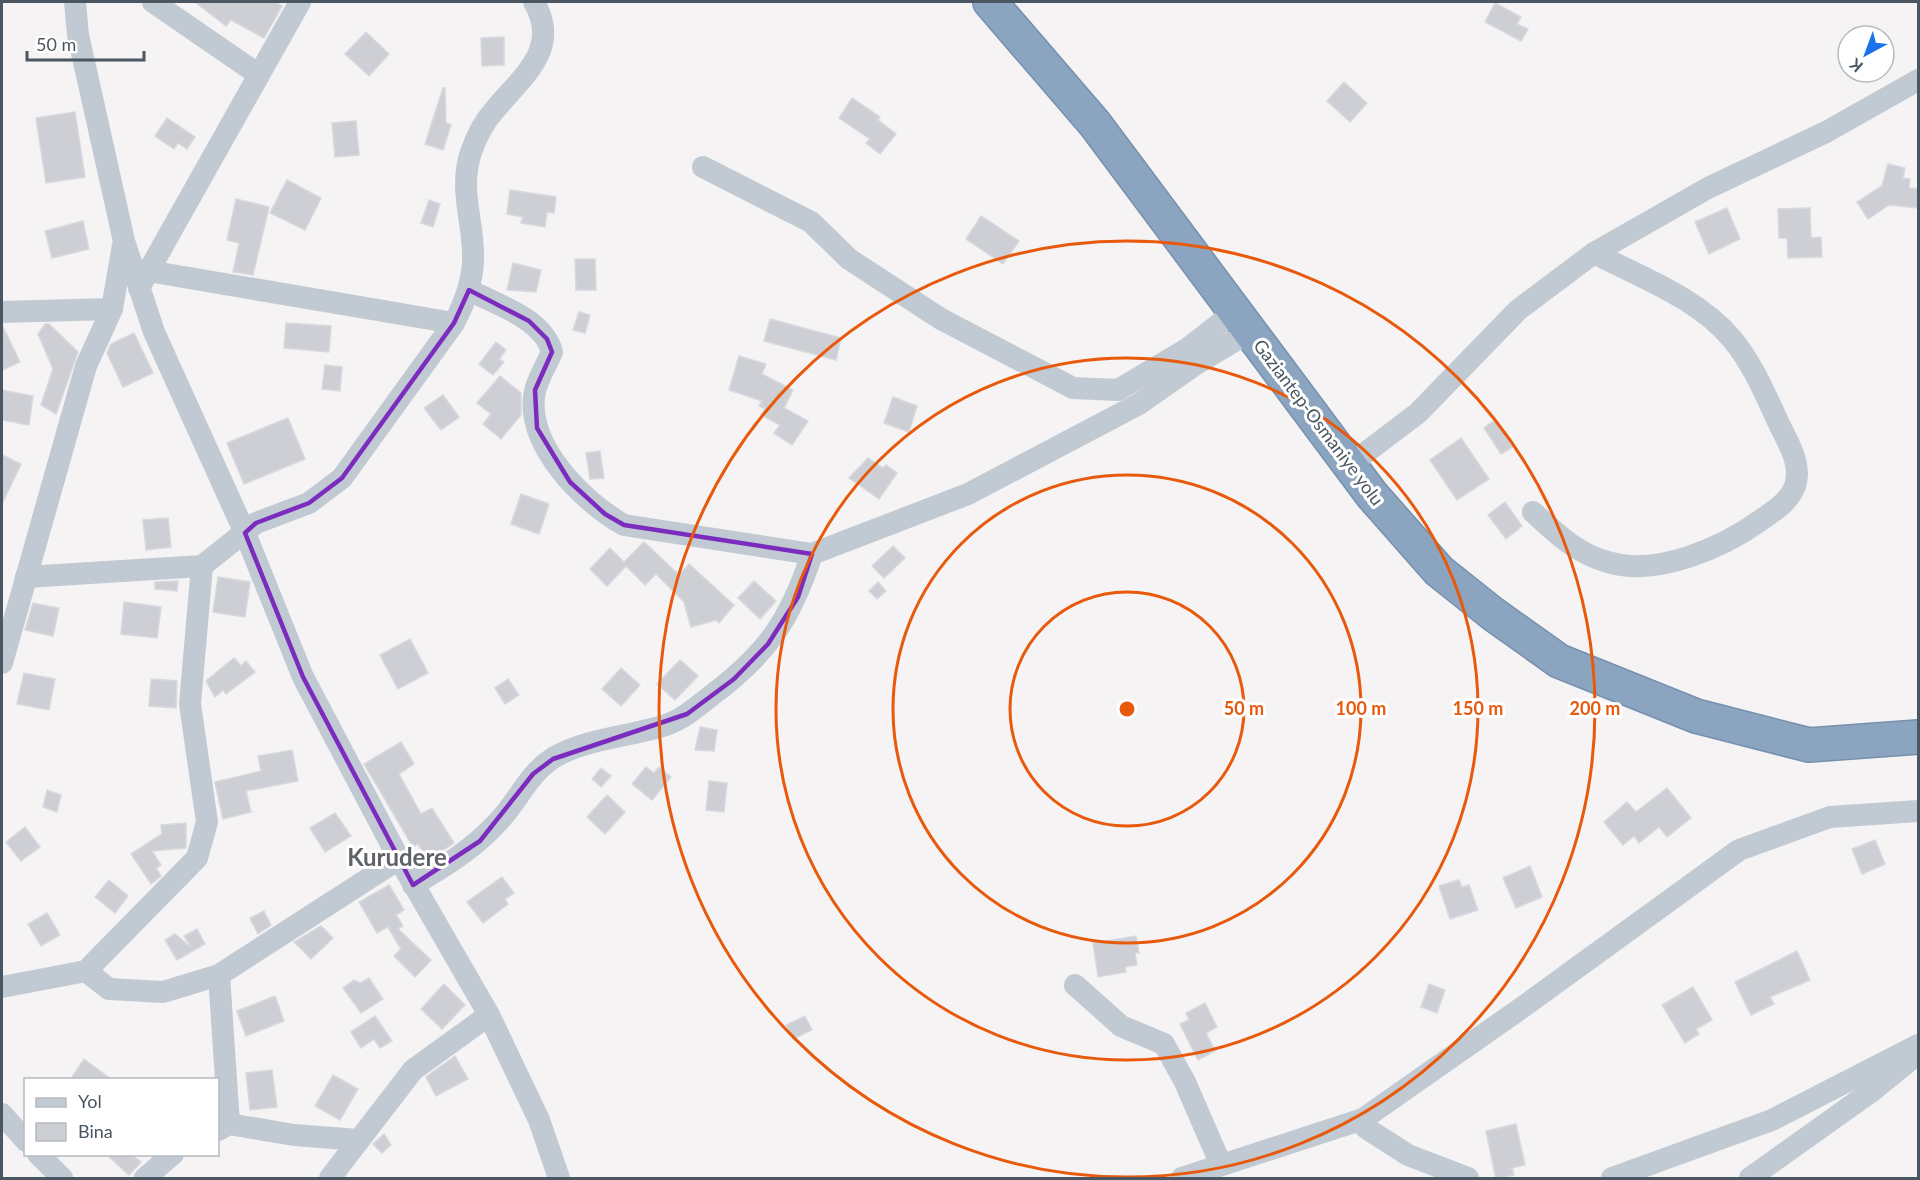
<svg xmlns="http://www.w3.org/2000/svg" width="1920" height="1180" viewBox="0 0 1920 1180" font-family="Lato,sans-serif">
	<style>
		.building { fill: #cdcfd5; stroke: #d7d9de; stroke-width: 1.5 }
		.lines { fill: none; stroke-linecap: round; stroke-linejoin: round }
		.highway-casing { stroke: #7690ad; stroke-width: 36 }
		.minor { stroke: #c1cad2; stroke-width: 22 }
		.highway { stroke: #8ba5c1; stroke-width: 33 }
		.marked { fill: none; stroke: #7b2cbf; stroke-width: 4.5; stroke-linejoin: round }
		.ring { fill: none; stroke: #e8590c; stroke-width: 3 }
		.labels { text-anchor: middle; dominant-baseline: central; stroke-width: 6; stroke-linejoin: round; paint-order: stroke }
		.street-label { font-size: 18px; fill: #4a5661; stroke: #fff }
		.district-label { font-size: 24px; font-weight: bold; fill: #5f6368; stroke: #fff }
		.centre { fill: #e8590c; stroke: #fff; stroke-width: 3 }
		.ring-label { font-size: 18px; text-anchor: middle; font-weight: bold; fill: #e8590c; stroke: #fff; stroke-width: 6; stroke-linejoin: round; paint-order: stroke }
	</style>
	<rect width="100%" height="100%" fill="#f5f3f3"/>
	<!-- building -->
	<g class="building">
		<polygon points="195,2 275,2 282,6 264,38 231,20 226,26"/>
		<polygon points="1495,3 1521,17 1517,24 1528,29 1521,41 1485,22"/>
		<polygon points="366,32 389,54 369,76 345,54"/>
		<polygon points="504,37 504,65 482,66 481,38"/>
		<polygon points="1344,82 1367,103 1350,122 1327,101"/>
		<polygon points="443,88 445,88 446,123 451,125 443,150 425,144"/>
		<polygon points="852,98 880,117 878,120 896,134 880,154 866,143 870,139 839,118"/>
		<polygon points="75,112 85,177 46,183 36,118"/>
		<polygon points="167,118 195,137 187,149 178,143 174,149 155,136"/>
		<polygon points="356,121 359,155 335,157 332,123"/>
		<polygon points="1888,164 1905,168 1903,178 1910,179 1909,188 1918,189 1918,208 1889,205 1868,219 1857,202 1882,186"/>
		<polygon points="287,180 321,198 305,230 270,213"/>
		<polygon points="510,190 556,197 554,213 547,212 545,227 521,223 523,217 507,214"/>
		<polygon points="236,199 269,207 253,275 233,272 239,243 227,240"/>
		<polygon points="429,200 440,204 433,227 421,223"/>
		<polygon points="1727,208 1740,239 1709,254 1695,222"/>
		<polygon points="1810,208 1811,238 1821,237 1822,257 1788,258 1787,238 1779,238 1778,209"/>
		<polygon points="981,216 1019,241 1003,264 966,239"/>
		<polygon points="83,221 89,249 52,258 45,231"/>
		<polygon points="575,259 595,259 596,290 576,290"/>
		<polygon points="513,263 541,270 536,292 507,290"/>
		<polygon points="579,312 590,315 585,333 573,330"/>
		<polygon points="770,319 841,338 836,360 764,341"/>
		<polygon points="286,323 331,326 329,352 284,348"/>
		<polygon points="45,324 49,324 78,352 56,414 41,405 53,369 38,334"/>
		<polygon points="2,325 20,362 2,370"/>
		<polygon points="134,333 153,373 123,387 107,353 111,344"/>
		<polygon points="496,342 506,350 499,359 504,362 493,375 479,364"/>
		<polygon points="739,356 766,364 762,374 793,390 784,408 808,421 792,445 774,433 780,425 761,415 765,409 759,406 762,401 729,390"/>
		<polygon points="325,365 342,367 340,391 322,389"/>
		<polygon points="500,376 521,393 521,415 501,439 483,424 491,414 477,403"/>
		<polygon points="2,390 33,396 29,425 2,420"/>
		<polygon points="443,395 459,417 441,430 424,408"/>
		<polygon points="893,397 917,406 909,432 884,423"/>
		<polygon points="288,418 305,459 244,484 227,443"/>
		<polygon points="1495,420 1513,447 1501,454 1484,428"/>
		<polygon points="1461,438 1489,479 1457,500 1430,460"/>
		<polygon points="600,451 604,478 590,479 586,453"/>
		<polygon points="2,455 21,464 2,504"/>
		<polygon points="868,458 883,468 886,465 897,473 879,499 849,478"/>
		<polygon points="521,494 549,504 539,534 511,524"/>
		<polygon points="1505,502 1522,526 1506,539 1488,515"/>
		<polygon points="168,518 171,547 146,550 143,520"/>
		<polygon points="644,542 679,575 689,564 734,605 719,623 716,620 691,627 684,602 656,574 645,585 626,566 607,586 590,569 610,548 624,562"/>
		<polygon points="893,546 905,558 884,578 872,566"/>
		<polygon points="218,577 250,582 245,617 213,612"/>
		<polygon points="178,581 177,591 155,589 155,582"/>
		<polygon points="754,581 776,601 760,619 738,598"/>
		<polygon points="878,582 886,591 877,599 869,591"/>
		<polygon points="124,602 161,607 157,638 121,634"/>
		<polygon points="33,603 59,608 53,636 25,630"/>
		<polygon points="410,639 428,673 398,689 380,655"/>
		<polygon points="234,658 241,666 246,661 255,672 226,694 223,690 215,697 206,681"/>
		<polygon points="680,660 698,676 675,700 657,684"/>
		<polygon points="621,668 640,685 621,706 602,689"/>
		<polygon points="24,673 55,679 49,710 17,704"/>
		<polygon points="151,679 177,681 176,708 149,706"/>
		<polygon points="508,679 519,695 505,704 495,688"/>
		<polygon points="700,727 717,730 714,751 695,750"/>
		<polygon points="401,742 414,764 399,774 421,814 432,808 454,843 428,860 418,844 413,847 364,764"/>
		<polygon points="292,750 298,781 246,791 251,812 223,819 215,782 261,771 258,756"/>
		<polygon points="646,767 654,773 659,767 671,777 652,800 632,784"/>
		<polygon points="601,768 611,776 601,787 592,779"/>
		<polygon points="709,781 727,783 724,812 706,810"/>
		<polygon points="1667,788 1691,818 1667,837 1659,827 1639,843 1634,836 1623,845 1604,822 1627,802 1636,812"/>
		<polygon points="47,790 61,795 57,812 43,807"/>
		<polygon points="607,795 625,812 605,834 587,817"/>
		<polygon points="335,813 351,836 325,852 310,828"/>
		<polygon points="186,823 186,848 152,851 161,865 156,868 161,876 151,884 131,854 162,834 161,825"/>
		<polygon points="25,827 40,847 21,861 6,842"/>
		<polygon points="1875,840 1885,864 1862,874 1852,849"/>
		<polygon points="1530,866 1542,897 1516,908 1503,878"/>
		<polygon points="502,877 514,893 505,899 508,904 483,923 467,902"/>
		<polygon points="109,880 128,896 115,913 95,897"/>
		<polygon points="1459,880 1462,887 1469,885 1478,910 1450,919 1439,886"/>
		<polygon points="389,885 404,910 396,915 403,926 398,929 431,960 415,977 394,956 401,949 388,927 377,933 359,902"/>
		<polygon points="264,911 271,925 258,934 250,918"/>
		<polygon points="47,913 60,935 41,946 28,924"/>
		<polygon points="321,926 333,938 311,959 294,942"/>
		<polygon points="197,929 205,944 177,960 165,940 175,934 192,948 184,936"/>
		<polygon points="1136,936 1139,953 1135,953 1137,965 1125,967 1126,972 1098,977 1093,943"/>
		<polygon points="1797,951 1810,980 1770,997 1774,1004 1751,1015 1735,982"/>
		<polygon points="369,978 383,999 361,1013 343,988 354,980 360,983"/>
		<polygon points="444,984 465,1005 442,1029 421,1009"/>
		<polygon points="1429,984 1445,990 1437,1013 1421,1007"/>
		<polygon points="1693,987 1712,1020 1696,1029 1699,1034 1685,1043 1662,1005"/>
		<polygon points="275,996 284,1021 246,1036 237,1011"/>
		<polygon points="1205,1003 1217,1027 1206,1033 1215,1051 1198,1060 1180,1024 1189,1020 1186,1013"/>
		<polygon points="375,1016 392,1041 380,1048 374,1039 361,1048 351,1032"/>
		<polygon points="805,1016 812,1030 793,1039 786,1025"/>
		<polygon points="455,1056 468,1079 436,1096 426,1077"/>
		<polygon points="84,1059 112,1080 70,1080"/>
		<polygon points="272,1070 277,1107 250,1110 246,1073"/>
		<polygon points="333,1075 358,1089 340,1120 315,1106"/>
		<polygon points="1516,1124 1525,1165 1512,1168 1514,1175 1496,1179 1486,1131"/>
		<polygon points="384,1134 391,1145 382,1153 373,1144"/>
		<polygon points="107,1155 132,1155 141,1162 129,1175"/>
	</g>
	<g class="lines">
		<defs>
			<polyline id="highway" points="990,2 1095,124 1372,495 1439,571 1493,614 1559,661 1696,716 1809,745 1918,737"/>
		</defs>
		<!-- highway casing -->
		<use href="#highway" class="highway-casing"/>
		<!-- minor -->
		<g class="minor">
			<polyline points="75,2 78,35 124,241 154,332 245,533 303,677 399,859 489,1015 539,1120 559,1178"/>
			<polyline points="153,2 259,75"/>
			<polyline points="703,167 811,222 849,259 941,319 1073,388 1118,390 1187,349 1236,311"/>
			<polyline points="148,271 454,323"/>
			<polyline points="139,288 300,2"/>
			<path d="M469,290C497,305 543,318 552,352C547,364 538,378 535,391C524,444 583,502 624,525L812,554"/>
			<polyline points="2,312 112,309"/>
			<polyline points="1348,466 1418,413 1518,310 1594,253 1708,188 1826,132 1918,80"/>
			<path d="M1533,512C1556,533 1577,554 1608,562C1656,577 1722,548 1761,520C1774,511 1789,502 1795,486C1802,465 1789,444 1780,426C1766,396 1753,364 1732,339C1698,298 1640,277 1594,253"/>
			<path d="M26,577L202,566L256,523L309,503L342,478L454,323C464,304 472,284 473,262C475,224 458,192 471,152C476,138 483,123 493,112C520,78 562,50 534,2"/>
			<polyline points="2,663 86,366 112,309 123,245"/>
			<path d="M413,885C444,867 473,849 497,823C517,803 528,774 553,758C587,738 629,737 666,725C683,719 698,706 712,695C768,653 790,620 812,554L968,494L1139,404L1196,364L1251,331"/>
			<polyline points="86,971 109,989 163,992 219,975 399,859"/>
			<polyline points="219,975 229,1124"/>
			<polyline points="1075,985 1121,1026 1164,1044 1185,1082 1221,1165"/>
			<polyline points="2,987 86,971 197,858 207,822 190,704 202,566"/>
			<polyline points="2,1114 26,1141"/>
			<polyline points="1363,1119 1366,1128 1408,1155 1468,1178"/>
			<polyline points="218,1130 229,1124 294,1135 358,1140"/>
			<polyline points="38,1154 62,1178"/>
			<polyline points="145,1178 173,1154"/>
			<polyline points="330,1178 413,1070 489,1015"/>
			<polyline points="1182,1178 1363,1119 1527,1004 1739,850 1830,817 1918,811"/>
			<polyline points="1612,1178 1772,1120 1918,1045"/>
			<polyline points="1750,1178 1872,1091 1908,1062"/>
		</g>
		<!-- highway -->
		<use href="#highway" class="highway"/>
	</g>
	<!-- marked area -->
	<path class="marked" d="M469,290L529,321L547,339L552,352L535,390L537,428L570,482L605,514L624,525L812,554L798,597L768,644L734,679L687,714L553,759L533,774L480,841L413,885L303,677L245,533L256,523L309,503L342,478L454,323Z"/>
	<!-- distance rings -->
	<g class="ring">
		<circle cx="1127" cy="709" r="117"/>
		<circle cx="1127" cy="709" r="234"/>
		<circle cx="1127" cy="709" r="351"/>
		<circle cx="1127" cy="709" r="468"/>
	</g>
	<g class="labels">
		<!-- street labels -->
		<g class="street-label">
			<text transform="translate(1319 422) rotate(53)">Gaziantep-Osmaniye yolu</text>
		</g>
		<!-- district labels -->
		<g class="district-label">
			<text x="397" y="856">Kurudere</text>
		</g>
	</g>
	<circle cx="1127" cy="709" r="9" class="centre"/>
	<g class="ring-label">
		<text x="1244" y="715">50 m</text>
		<text x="1361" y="715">100 m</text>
		<text x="1478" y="715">150 m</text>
		<text x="1595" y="715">200 m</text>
	</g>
	<!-- border -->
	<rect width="1920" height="1180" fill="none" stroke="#4a5661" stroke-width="6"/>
	<!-- legend -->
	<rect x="24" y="1078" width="195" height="78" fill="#ffffff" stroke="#b7bbc0" stroke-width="1.5"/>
	<rect x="36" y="1098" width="30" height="9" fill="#c1cad2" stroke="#b7bbc0" stroke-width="1.5"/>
	<text x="78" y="1108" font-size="18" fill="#4a5661">Yol</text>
	<rect x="36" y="1123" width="30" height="18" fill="#cdcfd5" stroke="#b7bbc0" stroke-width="1.5"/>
	<text x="78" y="1138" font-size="18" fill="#4a5661">Bina</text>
	<!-- north arrow -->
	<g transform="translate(1866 54) rotate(221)"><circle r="28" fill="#ffffff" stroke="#b7bbc0" stroke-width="1.5"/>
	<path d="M0-4.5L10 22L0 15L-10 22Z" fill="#1a73e8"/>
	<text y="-9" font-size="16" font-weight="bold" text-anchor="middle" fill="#4a5661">K</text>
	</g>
	<!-- scale -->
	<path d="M27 51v9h117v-9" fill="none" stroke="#4a5661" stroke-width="3"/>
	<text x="36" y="51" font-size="18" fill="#4a5661" stroke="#ffffff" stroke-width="4.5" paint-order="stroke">50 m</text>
</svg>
